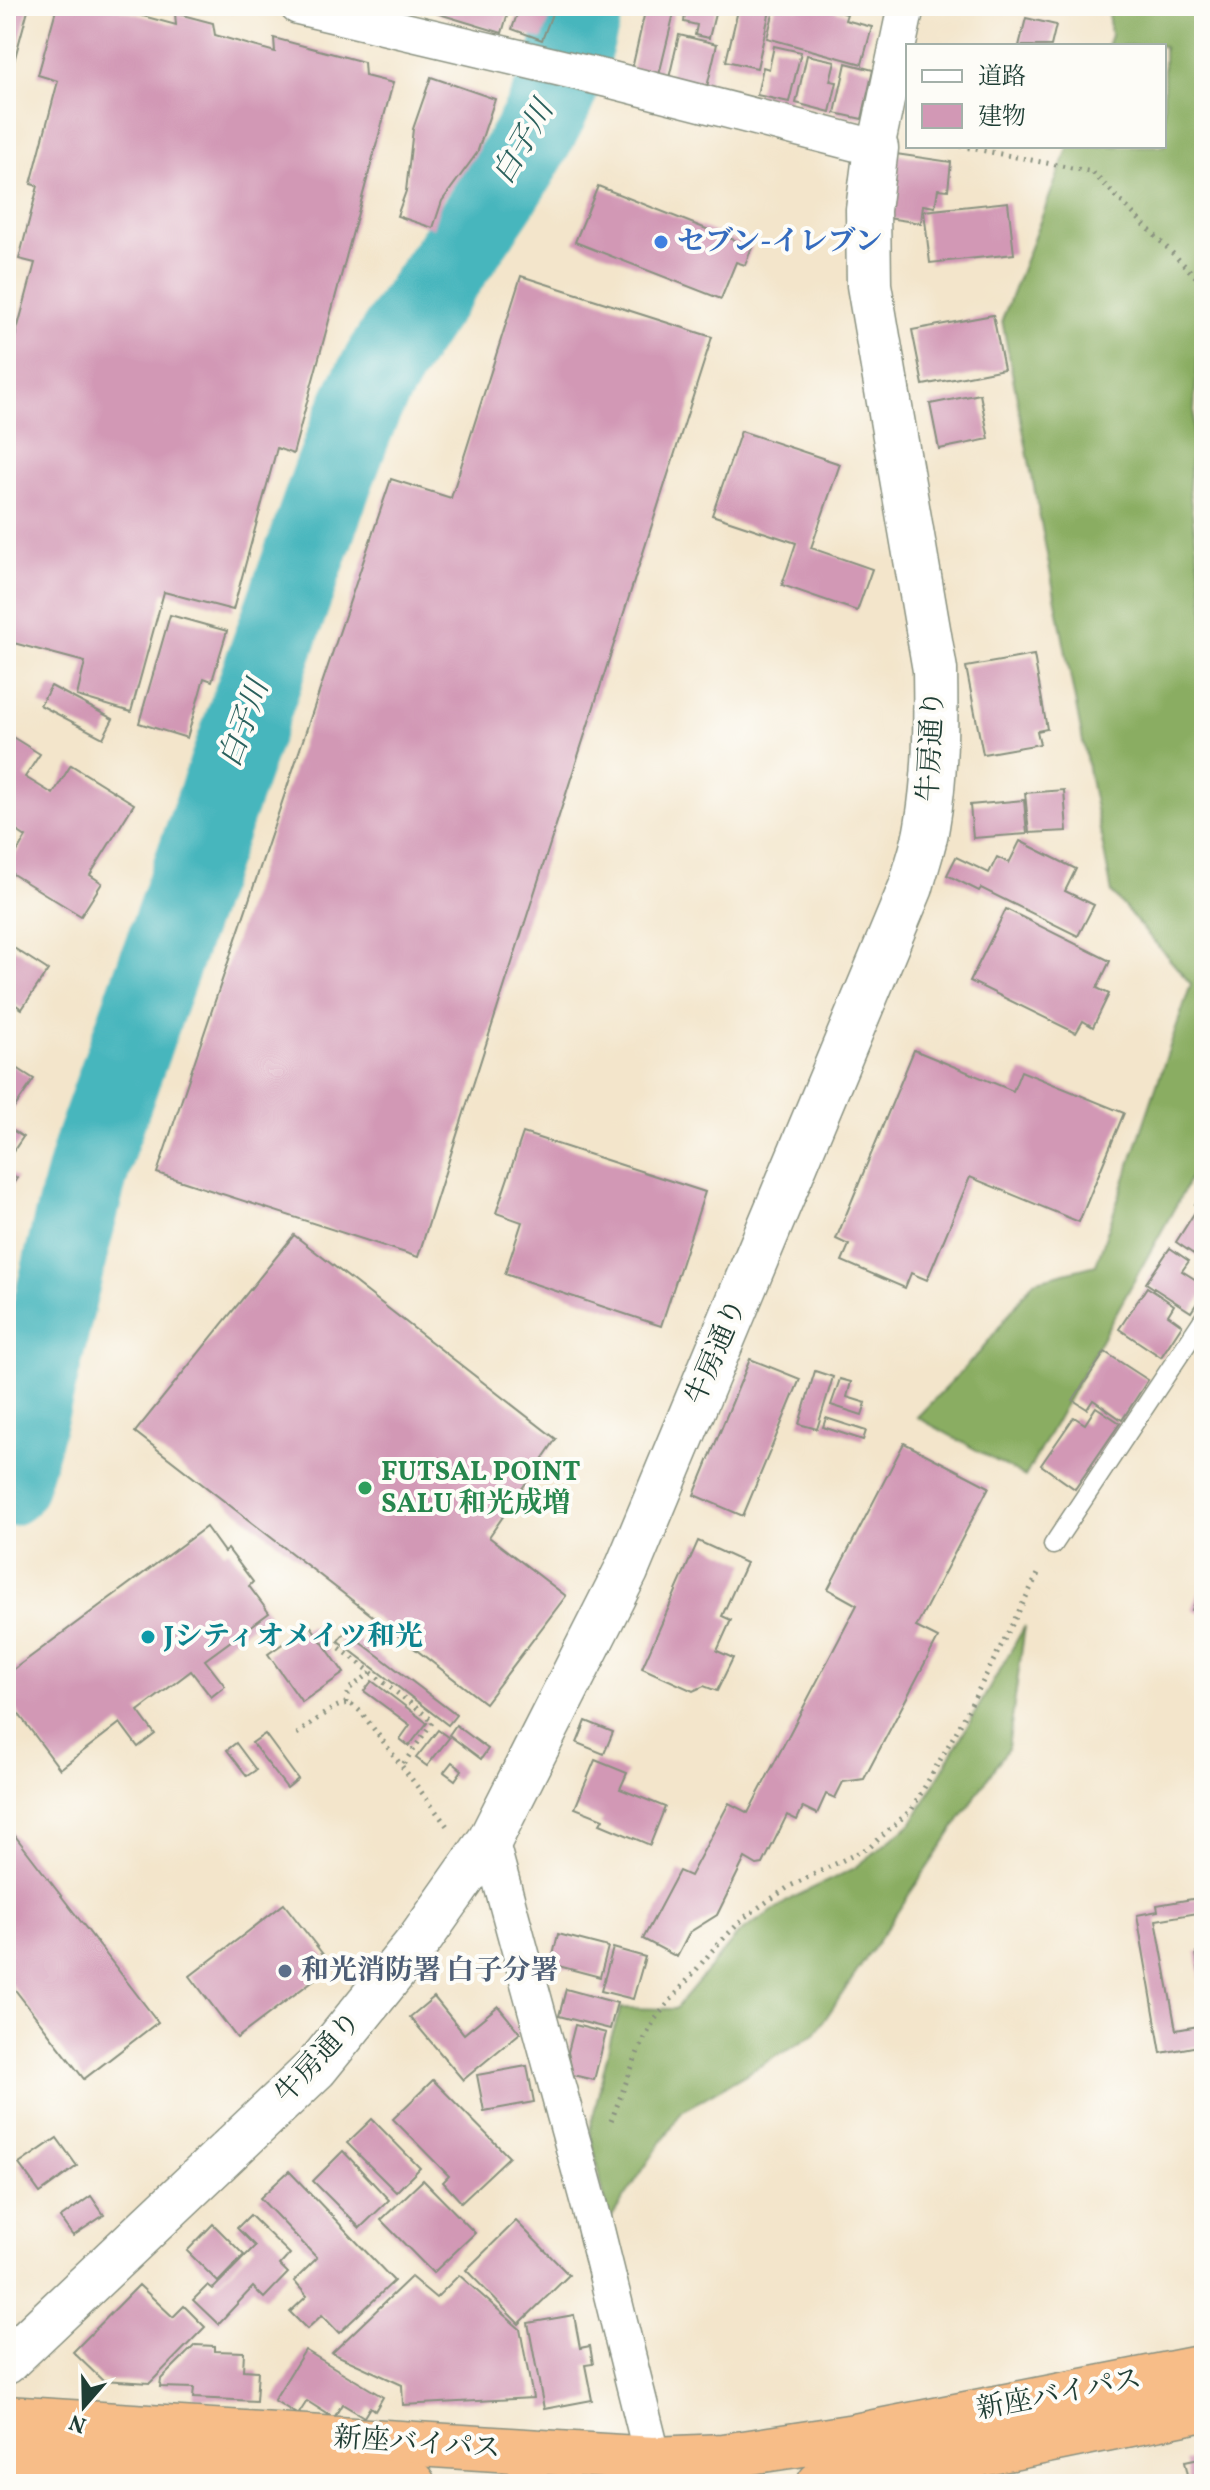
<svg xmlns="http://www.w3.org/2000/svg" width="1210" height="2490" viewBox="0 0 1210 2490" font-family="Vollkorn,'Noto Serif JP',serif">
	<style>
		.forest { fill: #8aad62; stroke: #54754b; stroke-width: 2 }
		.lines { fill: none; stroke-linecap: round; stroke-linejoin: round }
		.river { stroke: #46b6bd; stroke-width: 82 }
		.building { fill: #d298b5 }
		.service-casing { stroke: #899180; stroke-width: 21 }
		.minor-casing { stroke: #899180; stroke-width: 39 }
		.tertiary-casing { stroke: #899180; stroke-width: 47 }
		.trunk-casing { stroke: #899180; stroke-width: 47 }
		.path { stroke: #899180; stroke-width: 5; stroke-dasharray: 2 6; stroke-linecap: butt }
		.service { stroke: #fff; stroke-width: 18 }
		.minor { stroke: #fff; stroke-width: 36 }
		.tertiary { stroke: #fff; stroke-width: 44 }
		.trunk { stroke: #f7bd88; stroke-width: 44 }
		.shop-dot { fill: #3f7fe0; stroke: #fdfcf7; stroke-width: 3 }
		.leisure-dot { fill: #2e9e5b; stroke: #fdfcf7; stroke-width: 3 }
		.culture-dot { fill: #0f9aa8; stroke: #fdfcf7; stroke-width: 3 }
		.service-dot { fill: #5c6f8a; stroke: #fdfcf7; stroke-width: 3 }
		.labels { text-anchor: middle; dominant-baseline: central; stroke-width: 8; stroke-linejoin: round; paint-order: stroke }
		.shop-label { font-size: 28px; font-weight: bold; fill: #366cbe; stroke: #fdfcf7; text-anchor: start }
		.street-label { font-size: 28px; fill: #1f3d34; stroke: #fdfcf7 }
		.leisure-label { font-size: 28px; font-weight: bold; fill: #27864d; stroke: #fdfcf7; text-anchor: start }
		.culture-label { font-size: 28px; font-weight: bold; fill: #0d838f; stroke: #fdfcf7; text-anchor: start }
		.service-label { font-size: 28px; font-weight: bold; fill: #4e5e75; stroke: #fdfcf7; text-anchor: start }
		.water-label { font-size: 30px; font-style: italic; fill: #2b615d; stroke: #fdfcf7 }
	</style>
	<rect width="100%" height="100%" fill="#fdfcf7"/>
	<filter id="ink" filterUnits="userSpaceOnUse"><feTurbulence type="fractalNoise" baseFrequency=".0125" numOctaves="2"/><feDisplacementMap in="SourceGraphic" scale="16" xChannelSelector="R" yChannelSelector="G"/><feConvolveMatrix kernelMatrix="1 2 1 2 8 2 1 2 1" color-interpolation-filters="sRGB"/></filter>
	<filter id="wash" filterUnits="userSpaceOnUse"><feTurbulence type="fractalNoise" baseFrequency=".006" numOctaves="4" result="noise"/><feDisplacementMap in="SourceGraphic" scale="32" xChannelSelector="R" yChannelSelector="G"/><feGaussianBlur stdDeviation="1.8" result="paint"/><feColorMatrix in="noise" values="0 0 0 0 0 0 0 0 0 0 0 0 0 0 0 0 0 1.4 0 .05"/><feComposite in="paint" operator="in"/></filter>
	<g filter="url(#wash)">
		<rect width="100%" height="100%" fill="#f3e5cb"/>
		<!-- forest -->
		<g class="forest">
			<polygon points="1107,6 1204,6 1204,259 1189,489 1204,603 1204,1149 1180,1198 1025,1477 917,1417 980,1352 1034,1281 1096,1265 1191,984 1112,893 1002,320 1069,146 1164,146 1164,46 1107,46 1111,35"/>
			<polygon points="1025,1626 1008,1748 815,2034 682,2111 609,2221 590,2130 611,2038 621,2008 675,2009 739,1933 792,1898 855,1868 912,1823"/>
		</g>
		<g class="lines">
			<!-- river -->
			<path class="river" d="M6,1486C43,1372 62,1254 97,1140L334,474C344,450 352,424 364,400C416,298 495,212 547,110C563,78 574,41 583,6"/>
		</g>
		<g id="blocks">
			<!-- building -->
			<g class="building">
				<polygon points="6,6 29,6 7,87 6,87"/>
				<polygon points="57,6 106,6 176,25 175,13 213,23 215,35 275,52 274,38 364,62 365,76 393,83 293,454 277,448 233,610 164,592 131,712 77,696 85,662 6,641 6,371 35,263 19,259 38,186 31,184 58,81 38,75"/>
				<polygon points="438,6 510,6 502,33 436,13"/>
				<polygon points="520,6 555,6 542,40 512,29"/>
				<polygon points="682,6 717,6 709,38 695,35 697,25 684,22 685,15 680,14"/>
				<polygon points="739,6 771,6 757,68 726,61"/>
				<polygon points="775,6 799,9 800,6 817,6 847,14 845,20 872,27 862,64 767,38"/>
				<polygon points="646,7 674,13 659,75 632,69"/>
				<polygon points="1026,18 1056,25 1051,46 1019,46"/>
				<polygon points="679,35 717,44 707,87 669,78"/>
				<polygon points="774,46 801,52 789,102 757,95 763,67 769,69"/>
				<polygon points="807,55 835,61 830,81 837,82 830,112 796,103"/>
				<polygon points="846,63 873,70 862,119 835,113"/>
				<polygon points="431,77 495,99 477,153 442,201 433,228 397,216 406,191 413,129"/>
				<polygon points="896,154 951,162 948,190 938,189 935,207 923,205 921,223 887,218"/>
				<polygon points="598,186 752,247 745,265 736,262 721,299 575,242"/>
				<polygon points="1008,202 1014,254 930,263 924,211"/>
				<polygon points="521,276 712,337 418,1257 157,1173 391,479 451,498"/>
				<polygon points="993,315 1004,369 923,385 912,330"/>
				<polygon points="980,394 989,439 939,449 930,404"/>
				<polygon points="741,431 840,464 811,548 872,569 857,611 782,585 796,543 712,515"/>
				<polygon points="170,615 227,631 212,681 204,678 187,738 139,723"/>
				<polygon points="1034,655 1047,729 1037,731 1040,744 983,754 966,667"/>
				<polygon points="51,686 113,719 103,738 40,705"/>
				<polygon points="6,733 40,754 25,777 53,794 71,765 134,804 90,875 102,883 81,916 6,870 26,837 6,824"/>
				<polygon points="1064,790 1067,831 1029,833 1025,793"/>
				<polygon points="1024,800 1027,834 973,838 970,805"/>
				<polygon points="1020,841 1076,869 1065,891 1094,905 1078,936 981,888 979,891 947,875 956,857 989,873 997,857 1009,863"/>
				<polygon points="1006,909 1110,961 1097,988 1109,994 1093,1027 1083,1021 1076,1033 970,981"/>
				<polygon points="6,943 48,970 22,1009 6,998"/>
				<polygon points="914,1050 1013,1091 1021,1071 1124,1113 1079,1222 970,1177 927,1280 911,1273 905,1288 842,1261 849,1245 836,1239"/>
				<polygon points="6,1061 34,1079 6,1120"/>
				<polygon points="6,1126 23,1137 6,1162"/>
				<polygon points="523,1133 705,1192 661,1326 505,1274 522,1222 496,1213"/>
				<polygon points="6,1170 17,1178 6,1194"/>
				<polygon points="1204,1191 1204,1210 1195,1204"/>
				<polygon points="1195,1212 1204,1218 1204,1261 1176,1242"/>
				<polygon points="294,1235 556,1439 489,1537 566,1596 485,1703 135,1432"/>
				<polygon points="1170,1248 1189,1261 1182,1271 1204,1285 1204,1292 1191,1312 1146,1283"/>
				<polygon points="1147,1287 1174,1305 1168,1315 1182,1325 1161,1357 1119,1329"/>
				<polygon points="1105,1352 1148,1380 1122,1420 1093,1400 1087,1409 1073,1400"/>
				<polygon points="750,1359 800,1379 743,1516 694,1495"/>
				<polygon points="815,1371 833,1377 817,1429 799,1424"/>
				<polygon points="840,1379 851,1382 847,1397 866,1403 862,1415 831,1405"/>
				<polygon points="1096,1407 1120,1423 1075,1489 1041,1465 1074,1417 1085,1424"/>
				<polygon points="826,1418 866,1431 863,1440 823,1427"/>
				<polygon points="904,1443 989,1487 916,1627 938,1638 864,1779 843,1782 835,1798 826,1794 817,1814 803,1807 797,1820 787,1815 763,1864 757,1865 745,1858 717,1915 690,1932 677,1957 643,1939 679,1871 690,1876 729,1803 748,1813 857,1605 828,1589"/>
				<polygon points="206,1527 224,1552 228,1549 253,1582 249,1586 269,1613 205,1660 225,1686 211,1697 191,1671 138,1711 155,1734 138,1747 120,1723 60,1769 6,1697 6,1675"/>
				<polygon points="698,1541 746,1563 722,1616 731,1620 717,1651 733,1658 717,1691 704,1686 693,1691 642,1668"/>
				<polygon points="1204,1579 1204,1614 1192,1610"/>
				<polygon points="310,1625 344,1673 302,1702 268,1654"/>
				<polygon points="346,1631 456,1715 448,1725 338,1641"/>
				<polygon points="372,1681 427,1723 409,1746 400,1739 410,1725 364,1691"/>
				<polygon points="586,1721 613,1732 604,1754 577,1743"/>
				<polygon points="456,1725 488,1749 481,1759 449,1735"/>
				<polygon points="438,1730 449,1738 427,1766 416,1758"/>
				<polygon points="265,1734 298,1779 287,1788 252,1743"/>
				<polygon points="236,1743 256,1770 247,1776 227,1750"/>
				<polygon points="595,1760 627,1773 620,1789 665,1807 650,1845 600,1824 603,1819 575,1808"/>
				<polygon points="452,1762 462,1770 455,1780 444,1772"/>
				<polygon points="6,1824 158,2022 84,2079 6,1978"/>
				<polygon points="1204,1897 1204,1912 1156,1920 1176,2030 1204,2025 1204,2045 1161,2053 1137,1915 1158,1911 1157,1905"/>
				<polygon points="284,1904 332,1966 237,2038 190,1976"/>
				<polygon points="558,1934 608,1947 600,1977 551,1964"/>
				<polygon points="613,1948 645,1957 633,1999 601,1991"/>
				<polygon points="1204,1951 1204,1994 1202,1994 1196,1952"/>
				<polygon points="566,1989 617,2003 610,2029 559,2016"/>
				<polygon points="434,1997 464,2034 498,2006 520,2033 463,2080 410,2017"/>
				<polygon points="575,2025 606,2033 594,2080 573,2075 568,2052"/>
				<polygon points="527,2066 534,2102 484,2111 477,2075"/>
				<polygon points="433,2080 509,2157 461,2202 443,2182 449,2176 393,2119"/>
				<polygon points="372,2119 420,2168 396,2192 347,2143"/>
				<polygon points="57,2138 77,2166 40,2193 19,2164"/>
				<polygon points="343,2151 389,2200 360,2228 313,2181"/>
				<polygon points="289,2171 394,2281 339,2333 322,2315 307,2329 290,2312 307,2296 294,2281 317,2258 260,2198"/>
				<polygon points="423,2180 475,2233 433,2273 381,2220"/>
				<polygon points="91,2196 104,2215 73,2236 60,2218"/>
				<polygon points="250,2215 290,2254 280,2265 288,2273 264,2298 253,2287 218,2324 193,2300 208,2285 213,2289 255,2246 237,2228"/>
				<polygon points="516,2221 569,2275 519,2324 466,2270"/>
				<polygon points="213,2224 244,2255 218,2282 187,2251"/>
				<polygon points="459,2275 520,2329 533,2398 403,2405 402,2385 332,2353 411,2277 436,2298"/>
				<polygon points="139,2285 173,2317 184,2306 205,2327 150,2383 102,2380 73,2352"/>
				<polygon points="574,2315 580,2348 590,2346 593,2364 585,2365 592,2400 544,2409 528,2323"/>
				<polygon points="195,2345 215,2346 215,2351 244,2352 243,2370 258,2371 256,2401 193,2398 194,2388 160,2387 161,2379"/>
				<polygon points="305,2350 383,2397 375,2411 370,2407 364,2417 342,2404 334,2418 307,2401 298,2415 274,2400"/>
				<polygon points="1204,2457 1204,2484 1190,2484 1185,2461"/>
			</g>
		</g>
	</g>
	<g filter="url(#ink)">
		<use href="#blocks" fill-opacity="0" stroke="#899180" stroke-width="2"/>
		<g class="lines">
			<defs>
				<polyline id="service" points="1053,1545 1204,1318"/>
				<g id="minor">
					<polyline points="298,6 608,79 876,148 906,6"/>
					<polyline points="490,1840 592,2214 653,2459"/>
				</g>
				<path id="tertiary" d="M6,2362L316,2068L421,1938L490,1840L626,1571L911,887C916,867 924,847 927,826C936,774 936,723 935,670L869,285L868,210L876,148"/>
				<g id="trunk">
					<polyline points="6,2418 653,2459 724,2456 849,2437 1204,2367"/>
					<polyline points="6,2460 413,2484"/>
					<polyline points="819,2484 908,2469 1204,2409"/>
				</g>
			</defs>
			<!-- service casing -->
			<use href="#service" class="service-casing"/>
			<!-- minor casing -->
			<use href="#minor" class="minor-casing"/>
			<!-- tertiary casing -->
			<use href="#tertiary" class="tertiary-casing"/>
			<!-- trunk casing -->
			<use href="#trunk" class="trunk-casing"/>
			<!-- path -->
			<g class="path">
				<polyline points="960,146 1092,172 1204,285"/>
				<polyline points="340,1648 433,1721 402,1766"/>
				<polyline points="346,1703 349,1689 372,1672"/>
				<path d="M297,1734C307,1727 338,1700 350,1704C352,1704 360,1711 361,1712L447,1826"/>
				<polyline points="611,2121 639,2049 655,2019 716,1946 745,1917 768,1901 790,1886 870,1847 912,1809 963,1720 1038,1574"/>
			</g>
			<!-- service -->
			<use href="#service" class="service"/>
			<!-- minor -->
			<use href="#minor" class="minor"/>
			<!-- tertiary -->
			<use href="#tertiary" class="tertiary"/>
			<!-- trunk -->
			<use href="#trunk" class="trunk"/>
		</g>
	</g>
	<!-- markers -->
	<circle class="shop-dot" cx="661" cy="242" r="8"/>
	<circle class="leisure-dot" cx="365" cy="1488" r="8"/>
	<circle class="culture-dot" cx="148" cy="1637" r="8"/>
	<circle class="service-dot" cx="285" cy="1971" r="8"/>
	<g class="labels">
		<!-- shop labels -->
		<g class="shop-label">
			<text x="677" y="242">セブン-イレブン</text>
		</g>
		<!-- street labels -->
		<g class="street-label">
			<text transform="translate(932 746) rotate(-87)">牛房通り</text>
			<text transform="translate(717 1352) rotate(-67)">牛房通り</text>
			<text transform="translate(319 2058) rotate(-48)">牛房通り</text>
			<text transform="translate(1059 2395) rotate(-11)">新座バイパス</text>
			<text transform="translate(417 2444) rotate(4)">新座バイパス</text>
		</g>
		<!-- leisure labels -->
		<g class="leisure-label">
			<text x="381" y="1472">FUTSAL POINT<tspan x="381" dy="32">SALU 和光成増</tspan></text>
		</g>
		<!-- culture labels -->
		<g class="culture-label">
			<text x="164" y="1637">Jシティオメイツ和光</text>
		</g>
		<!-- service labels -->
		<g class="service-label">
			<text x="301" y="1971">和光消防署 白子分署</text>
		</g>
		<!-- water labels -->
		<g class="water-label">
			<text transform="translate(524 143) rotate(-60)">白子川</text>
			<text transform="translate(245 724) rotate(-70)">白子川</text>
		</g>
	</g>
	<!-- margin -->
	<rect width="1210" height="2490" fill="none" stroke="#fdfcf7" stroke-width="32"/>
	<!-- legend -->
	<rect x="906" y="44" width="260" height="104" fill="#fdfcf7" stroke="#a4b0a9" stroke-width="2"/>
	<rect x="922" y="70" width="40" height="12" fill="#ffffff" stroke="#a4b0a9" stroke-width="2"/>
	<text x="978" y="84" font-size="24" fill="#1f3d34">道路</text>
	<rect x="922" y="104" width="40" height="24" fill="#d298b5" stroke="#a4b0a9" stroke-width="2"/>
	<text x="978" y="124" font-size="24" fill="#1f3d34">建物</text>
	<!-- north arrow -->
	<g transform="translate(84 2406) rotate(200)" stroke="#fdfcf7" stroke-width="6" paint-order="stroke">
	<path d="M0-6L14 30L0 20L-14 30Z" fill="#1f3d34"/>
	<text y="-12" font-size="22" font-weight="bold" text-anchor="middle" fill="#1f3d34">N</text>
	</g>
</svg>
